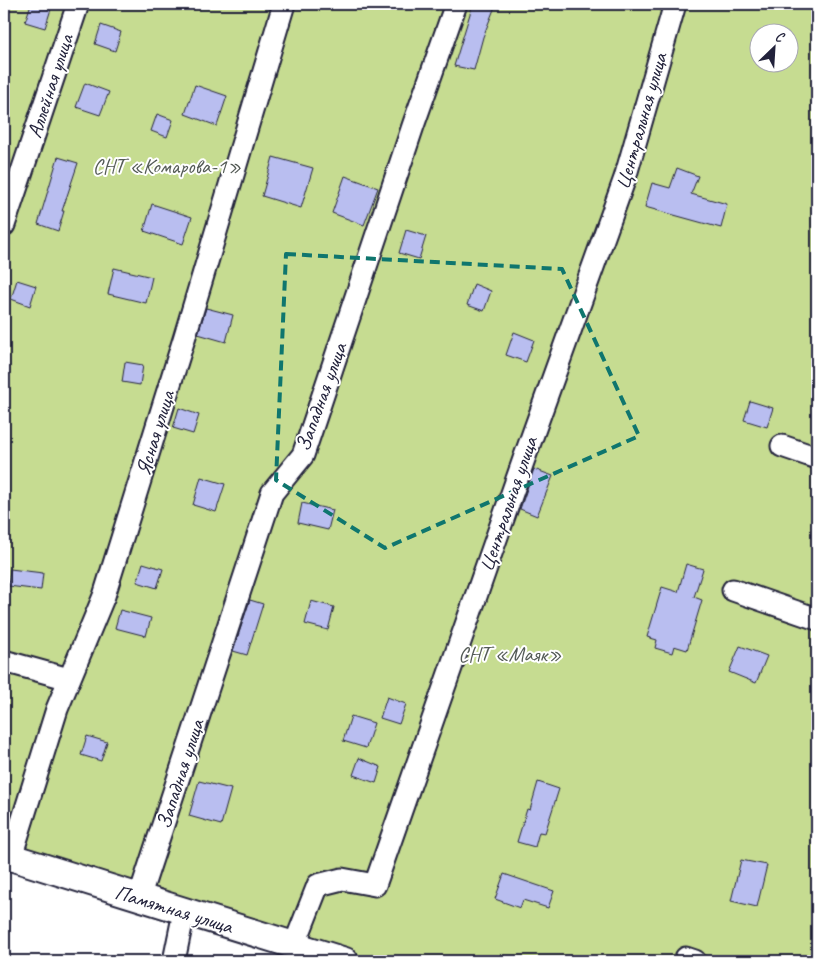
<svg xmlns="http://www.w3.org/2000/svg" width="821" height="965" viewBox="0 0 821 965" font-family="Caveat,sans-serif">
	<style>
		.green { fill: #c6dc91; stroke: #747f66; fill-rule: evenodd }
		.building { fill: #b9bef0; stroke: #22223b }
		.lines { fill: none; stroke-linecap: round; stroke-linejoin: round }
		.minor-casing { stroke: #22223b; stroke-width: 25 }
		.tertiary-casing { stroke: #22223b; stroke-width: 30 }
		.minor { stroke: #fff; stroke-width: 21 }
		.tertiary { stroke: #fff; stroke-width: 26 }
		.marked { fill: none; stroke: #0f766e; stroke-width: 4; stroke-dasharray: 10 6; stroke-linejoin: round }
		.labels { text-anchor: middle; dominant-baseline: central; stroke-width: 4; stroke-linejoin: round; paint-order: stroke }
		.street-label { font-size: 21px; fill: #22223b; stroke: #fff }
		.park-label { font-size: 21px; fill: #535a55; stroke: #fff }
	</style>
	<rect width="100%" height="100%" fill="#fff"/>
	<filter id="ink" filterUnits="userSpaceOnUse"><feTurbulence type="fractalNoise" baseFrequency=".02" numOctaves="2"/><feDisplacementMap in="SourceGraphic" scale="10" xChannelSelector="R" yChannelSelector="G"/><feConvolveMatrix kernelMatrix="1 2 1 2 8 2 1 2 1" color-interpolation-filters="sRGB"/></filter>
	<g filter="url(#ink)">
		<!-- green -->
		<path class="green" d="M4,4H817V961H345L4,855ZM758,32H788V62H758Z"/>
		<!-- building -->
		<g class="building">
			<polygon points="31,4 51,9 45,28 25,22"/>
			<polygon points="473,4 496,4 483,37 474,70 454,66"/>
			<polygon points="101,25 121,32 115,51 95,44"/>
			<polygon points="85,83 109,92 100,115 76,107"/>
			<polygon points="195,85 227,96 217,126 185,114"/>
			<polygon points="157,114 173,120 167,137 151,131"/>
			<polygon points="58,157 78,163 62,211 64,211 58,231 38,224"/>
			<polygon points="273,157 313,168 301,208 262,196"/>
			<polygon points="677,168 698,176 691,194 727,204 721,228 645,207 652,183 670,188"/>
			<polygon points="345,176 378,188 364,225 332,213"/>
			<polygon points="152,204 192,217 183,244 144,231"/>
			<polygon points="406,230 426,236 419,259 399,253"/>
			<polygon points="114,268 152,277 146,303 108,294"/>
			<polygon points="17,280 36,286 30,306 11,299"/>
			<polygon points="474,284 491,291 484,311 467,305"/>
			<polygon points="206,308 233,315 226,342 198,334"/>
			<polygon points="514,332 534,340 526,362 506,355"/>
			<polygon points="125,362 143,365 140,385 122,382"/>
			<polygon points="750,401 773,408 767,427 744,420"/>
			<polygon points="179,408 199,415 193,434 173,428"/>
			<polygon points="534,469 553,476 537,516 520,509"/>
			<polygon points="201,477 225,484 216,512 193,505"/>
			<polygon points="302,503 333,510 328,530 298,523"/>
			<polygon points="143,563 163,569 157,588 137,582"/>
			<polygon points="686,564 703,569 694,597 702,600 687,650 674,646 672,653 655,648 657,640 647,637 662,587 678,592"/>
			<polygon points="10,569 43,573 41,590 8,586"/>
			<polygon points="250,600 263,604 247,655 233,651"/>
			<polygon points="311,601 334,607 328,630 305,624"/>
			<polygon points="120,610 151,618 146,636 115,628"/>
			<polygon points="740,646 767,656 756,683 729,672"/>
			<polygon points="387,697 406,704 399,724 380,718"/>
			<polygon points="351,716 374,723 366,748 343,741"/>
			<polygon points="87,736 107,742 101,761 81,755"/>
			<polygon points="359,758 381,767 376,783 353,775"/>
			<polygon points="199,781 231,789 221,825 189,816"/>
			<polygon points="538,782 559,789 545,833 539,832 535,847 517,842 527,809 530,810"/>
			<polygon points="741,860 767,865 757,907 731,901"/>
			<polygon points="504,874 554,891 548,908 523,900 520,908 495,899"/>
		</g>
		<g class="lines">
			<defs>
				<g id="minor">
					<polyline points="4,225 78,4"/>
					<polyline points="782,446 817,458"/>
					<polyline points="733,590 817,619"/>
					<polyline points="4,661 69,679"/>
					<polyline points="11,857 57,709 104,596 184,339 284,4"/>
					<polyline points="139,898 272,493 303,455 413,126 456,4"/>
					<polyline points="294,946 318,885 342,879 375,885 524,459 625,178 675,4"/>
					<polyline points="686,958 695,961"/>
					<polyline points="174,961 184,912"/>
				</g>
				<polyline id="tertiary" points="4,855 345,961"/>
			</defs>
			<!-- minor casing -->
			<use href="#minor" class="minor-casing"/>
			<!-- tertiary casing -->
			<use href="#tertiary" class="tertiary-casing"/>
			<!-- minor -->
			<use href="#minor" class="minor"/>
			<!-- tertiary -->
			<use href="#tertiary" class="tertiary"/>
		</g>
	</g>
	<!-- marked area -->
	<path class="marked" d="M286,254L562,269L639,436L385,548L276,480Z"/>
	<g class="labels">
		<!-- street labels -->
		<g class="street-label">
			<text transform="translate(50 86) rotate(-72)">Аллейная улица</text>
			<text transform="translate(641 121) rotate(-74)">Центральная улица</text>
			<text transform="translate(321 397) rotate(-70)">Западная улица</text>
			<text transform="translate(155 433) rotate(-73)">Ясная улица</text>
			<text transform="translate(508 504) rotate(-71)">Центральная улица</text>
			<text transform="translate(180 774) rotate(-72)">Западная улица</text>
			<text transform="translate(174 909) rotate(17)">Памятная улица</text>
		</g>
		<!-- park labels -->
		<g class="park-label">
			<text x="167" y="166">СНТ «Комарова-1»</text>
			<text x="510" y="654">СНТ «Маяк»</text>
		</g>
	</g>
	<!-- margin -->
	<rect width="821" height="965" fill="none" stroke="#fff" stroke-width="20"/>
	<rect x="10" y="10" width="801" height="945" fill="none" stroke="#22223b" stroke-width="2" filter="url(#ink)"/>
	<!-- north arrow -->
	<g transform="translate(774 48) rotate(25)"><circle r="24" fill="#ffffff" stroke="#a7a7b1"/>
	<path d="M0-4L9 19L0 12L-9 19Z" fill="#22223b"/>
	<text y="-8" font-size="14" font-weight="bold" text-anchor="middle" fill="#22223b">С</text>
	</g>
</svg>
